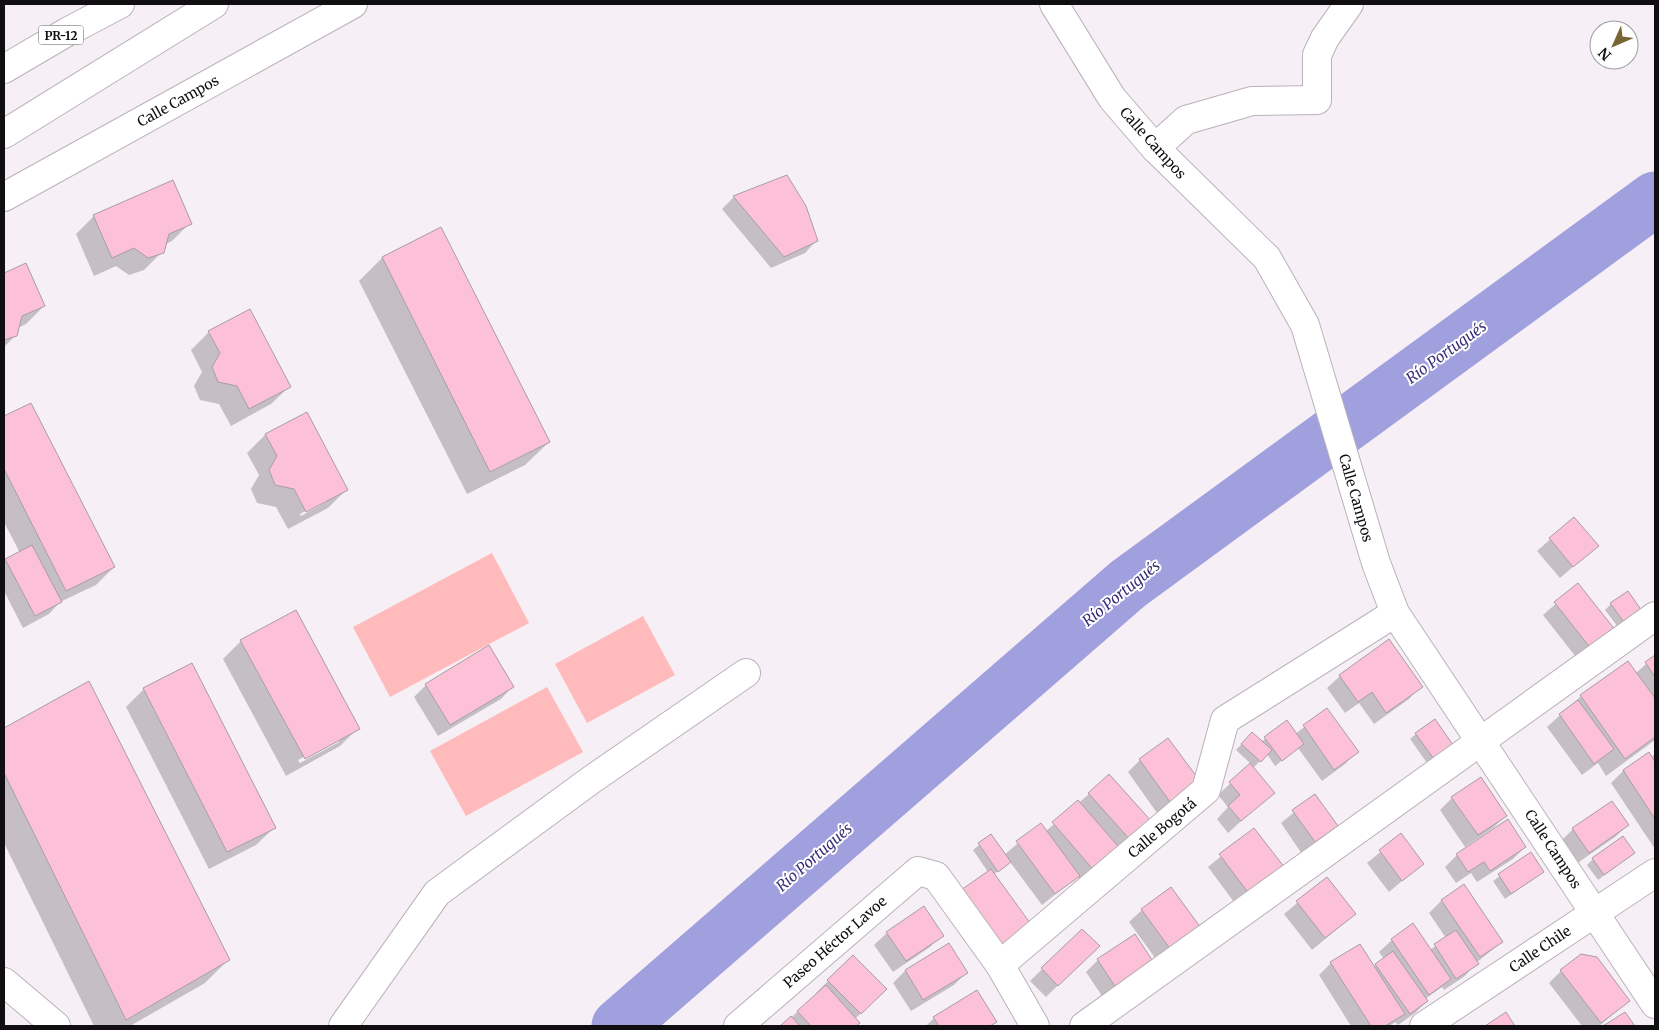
<svg xmlns="http://www.w3.org/2000/svg" width="1659" height="1030" viewBox="0 0 1659 1030" font-family="Merriweather,serif">
	<style>
		.green { fill: #fbb }
		.shadow { fill: #0003; fill-rule: evenodd }
		.lines { fill: none; stroke-linecap: round; stroke-linejoin: round }
		.river { stroke: #a1a0de; stroke-width: 55 }
		.building { fill: #fcc1d6; stroke: #a89ea1 }
		.minor-casing { stroke: #bab2b8; stroke-width: 30 }
		.highway-casing { stroke: #bab2b8; stroke-width: 30 }
		.minor { stroke: #fff; stroke-width: 28 }
		.highway { stroke: #fff; stroke-width: 28 }
		.labels { text-anchor: middle; dominant-baseline: central; stroke-width: 4; stroke-linejoin: round; paint-order: stroke }
		.shield { fill: #fff; stroke: #585658; stroke-width: 1 }
		.shield-label { font-size: 12px; font-weight: bold; fill: #100e10 }
		.street-label { font-size: 14px; fill: #100e10; stroke: #fff }
		.water-label { font-size: 15px; font-style: italic; fill: #392f78; stroke: #fff }
	</style>
	<rect width="100%" height="100%" fill="#f7eff6"/>
	<!-- green -->
	<g class="green">
		<polygon points="492,553 529,623 390,697 353,627"/>
		<polygon points="643,616 675,675 587,723 555,664"/>
		<polygon points="547,687 583,752 466,816 430,751"/>
	</g>
	<!-- shadow -->
	<g class="shadow">
		<polygon points="734,197 817,240 805,253 771,268 722,209"/>
		<polygon points="94,216 190,223 172,241 164,245 162,252 144,270 129,275 116,266 94,276 76,234"/>
		<polygon points="441,229 549,442 525,465 467,494 359,281 382,258"/>
		<polygon points="26,265 44,306 26,324 18,328 16,335 4,347 4,274"/>
		<polygon points="209,332 290,386 271,404 231,426 219,404 200,400 194,386 202,372 191,350"/>
		<polygon points="30,404 114,567 96,585 60,602 49,614 23,628 4,591 4,562 20,553 4,522 4,418"/>
		<path d="M306,414L346,490L328,508L288,529L276,507L257,503L251,489L259,475L247,453L265,435ZM326,500V502L301,516L300,514Z"/>
		<polygon points="1574,518 1597,546 1560,578 1537,551"/>
		<polygon points="1578,584 1615,631 1579,661 1543,615"/>
		<polygon points="1611,604 1643,614 1621,631 1605,610"/>
		<path d="M241,641L358,728L340,746L286,776L223,659ZM339,739V742L300,763L298,760Z"/>
		<polygon points="1389,641 1421,686 1409,699 1374,724 1359,703 1345,713 1327,688 1340,676"/>
		<polygon points="1655,656 1655,740 1606,776 1598,763 1582,775 1547,727 1581,696 1628,662 1636,673"/>
		<polygon points="89,683 228,960 205,983 130,1026 94,1026 4,843 4,729"/>
		<polygon points="426,685 513,686 501,699 438,736 414,697"/>
		<polygon points="144,689 275,827 256,845 209,869 126,707"/>
		<polygon points="1327,710 1357,752 1345,764 1322,781 1298,748 1275,766 1267,754 1253,768 1273,792 1228,833 1217,819 1228,807 1218,795 1251,764 1236,750 1252,733 1261,742 1286,722 1295,734"/>
		<polygon points="1416,734 1453,747 1432,770 1410,739"/>
		<polygon points="1168,740 1186,793 1157,813 1128,772 1140,760"/>
		<polygon points="1655,753 1655,849 1611,783 1623,771 1649,754 1651,758"/>
		<polygon points="1480,779 1505,816 1493,828 1465,847 1440,810 1452,798"/>
		<polygon points="1089,794 1151,823 1085,885 1077,877 1042,905 1010,862 993,875 988,872 973,850 990,836 1004,855 1041,824 1046,831"/>
		<polygon points="1314,796 1336,825 1302,854 1281,823"/>
		<polygon points="1628,825 1615,837 1576,864 1561,841 1573,829"/>
		<polygon points="1254,829 1284,868 1237,906 1208,867"/>
		<polygon points="1401,835 1422,864 1389,892 1367,863"/>
		<polygon points="1525,847 1513,859 1477,882 1471,873 1456,883 1445,867 1457,855"/>
		<polygon points="1634,853 1598,880 1587,865 1593,859"/>
		<polygon points="1531,854 1543,872 1505,899 1493,881"/>
		<polygon points="1327,878 1355,914 1312,950 1284,914"/>
		<polygon points="1441,901 1502,942 1476,963 1465,976 1444,990 1442,987 1425,999 1427,1001 1415,1013 1398,1025 1395,1022 1390,1026 1351,1026 1319,975 1331,963 1373,967 1384,959 1379,952 1392,940 1430,950 1446,938 1429,913"/>
		<polygon points="924,908 942,935 930,947 893,972 874,945 887,933"/>
		<polygon points="1142,910 1188,940 1158,962 1129,922"/>
		<polygon points="1082,930 1098,946 1046,997 1030,981"/>
		<polygon points="949,944 966,973 954,985 911,1011 893,983 905,971"/>
		<polygon points="853,956 885,989 855,1019 859,1022 855,1026 782,1026 817,994 816,993"/>
		<polygon points="1098,960 1154,966 1106,1002 1086,972"/>
		<polygon points="1561,971 1629,1001 1599,1026 1582,1026 1549,983"/>
		<polygon points="934,1018 995,1022 991,1026 926,1026"/>
	</g>
	<g class="lines">
		<!-- river -->
		<polyline class="river" points="619,1026 1128,584 1655,199"/>
	</g>
	<!-- building -->
	<g class="building">
		<polygon points="787,175 806,206 818,241 784,257 733,196"/>
		<polygon points="173,180 192,224 169,234 164,253 148,258 134,248 112,258 93,215"/>
		<polygon points="441,227 550,442 490,472 382,257"/>
		<polygon points="26,263 45,306 22,316 17,336 4,340 4,273"/>
		<polygon points="250,309 291,387 249,409 237,386 218,382 212,367 220,353 208,331"/>
		<polygon points="31,403 115,567 66,591 4,469 4,416"/>
		<polygon points="307,412 348,490 306,512 294,489 275,485 269,470 277,456 265,434"/>
		<polygon points="1574,517 1599,546 1573,567 1549,538"/>
		<polygon points="32,545 62,602 35,616 5,559"/>
		<polygon points="1578,583 1616,631 1592,650 1554,602"/>
		<polygon points="1628,591 1644,614 1627,626 1610,603"/>
		<polygon points="296,610 360,729 305,759 240,640"/>
		<polygon points="1389,639 1423,687 1386,713 1372,692 1358,702 1339,675"/>
		<polygon points="489,645 514,687 450,725 425,684"/>
		<polygon points="1655,655 1655,677 1645,662"/>
		<polygon points="1628,661 1655,698 1655,737 1625,759 1580,695"/>
		<polygon points="192,663 276,828 227,852 143,688"/>
		<polygon points="89,681 230,960 126,1020 4,773 4,728"/>
		<polygon points="1578,700 1614,749 1594,764 1559,714"/>
		<polygon points="1327,708 1359,752 1334,770 1303,725"/>
		<polygon points="1435,719 1455,748 1439,766 1415,733"/>
		<polygon points="1287,720 1304,744 1282,761 1264,737"/>
		<polygon points="1252,732 1272,750 1261,762 1241,744"/>
		<polygon points="1168,738 1200,781 1170,802 1139,759"/>
		<polygon points="1649,752 1655,762 1655,819 1623,770"/>
		<polygon points="1250,763 1275,793 1241,821 1228,806 1240,795 1229,782"/>
		<polygon points="1109,774 1153,823 1132,842 1088,793"/>
		<polygon points="1481,777 1507,816 1478,835 1451,797"/>
		<polygon points="1315,794 1338,826 1315,842 1292,810"/>
		<polygon points="1078,800 1123,852 1097,874 1052,822"/>
		<polygon points="1612,801 1629,825 1589,853 1572,828"/>
		<polygon points="1508,819 1526,847 1490,871 1484,862 1468,872 1456,854"/>
		<polygon points="1041,823 1080,876 1055,894 1016,841"/>
		<polygon points="1254,828 1285,868 1250,895 1219,854"/>
		<polygon points="1401,833 1424,864 1402,881 1379,850"/>
		<polygon points="991,834 1011,862 998,872 978,843"/>
		<polygon points="1623,836 1635,853 1604,875 1592,858"/>
		<polygon points="1531,852 1544,872 1511,894 1498,874"/>
		<polygon points="991,869 1033,927 1004,948 961,890"/>
		<polygon points="1327,877 1356,914 1325,938 1296,901"/>
		<polygon points="1464,884 1503,942 1480,957 1441,900"/>
		<polygon points="1171,887 1201,928 1171,950 1141,909"/>
		<polygon points="924,906 944,936 906,961 886,932"/>
		<polygon points="1413,923 1451,979 1429,995 1391,939"/>
		<polygon points="1082,929 1100,946 1058,986 1041,968"/>
		<polygon points="1456,930 1479,964 1456,979 1434,944"/>
		<polygon points="1135,934 1156,966 1118,991 1097,959"/>
		<polygon points="949,943 968,973 923,1000 905,970"/>
		<polygon points="1360,944 1405,1014 1385,1026 1371,1026 1330,962"/>
		<polygon points="1393,951 1428,1001 1410,1014 1375,964"/>
		<polygon points="1581,954 1597,957 1630,1001 1601,1023 1560,970"/>
		<polygon points="853,955 887,989 861,1014 827,980"/>
		<polygon points="826,985 860,1023 856,1026 811,1026 797,1011"/>
		<polygon points="977,990 997,1022 990,1026 939,1026 933,1017"/>
		<polygon points="1506,1012 1515,1026 1485,1026"/>
		<polygon points="1625,1012 1635,1026 1603,1026"/>
		<polygon points="791,1016 800,1026 780,1026"/>
	</g>
	<g class="lines">
		<defs>
			<g id="minor">
				<polyline points="1054,4 1112,98 1155,148 1267,258 1305,325 1376,563 1395,613 1655,1004"/>
				<polyline points="1155,148 1186,120 1252,101 1317,100 1317,55 1325,38 1349,4"/>
				<polyline points="4,197 353,4"/>
				<polyline points="1000,965 1206,790 1225,720 1395,613"/>
				<polyline points="4,982 56,1026"/>
				<polyline points="343,1026 437,893 591,780 746,673"/>
				<polyline points="738,1026 918,871 936,876 1000,965 1035,1026"/>
				<polyline points="1084,1026 1655,616"/>
				<polyline points="1424,1026 1655,873"/>
			</g>
			<g id="highway">
				<polyline points="4,69 67,32 120,4"/>
				<polyline points="4,134 214,4"/>
			</g>
		</defs>
		<!-- minor casing -->
		<use href="#minor" class="minor-casing"/>
		<!-- highway casing -->
		<use href="#highway" class="highway-casing"/>
		<!-- minor -->
		<use href="#minor" class="minor"/>
		<!-- highway -->
		<use href="#highway" class="highway"/>
	</g>
	<g class="labels">
		<!-- shield labels -->
		<rect class="shield" x="38.5" y="25.5" width="45" height="19" rx="4"/>
		<g class="shield-label">
			<text x="61" y="35">PR-12</text>
		</g>
		<!-- street labels -->
		<g class="street-label">
			<text transform="translate(178 101) rotate(-29)">Calle Campos</text>
			<text transform="translate(1153 143) rotate(48)">Calle Campos</text>
			<text transform="translate(1356 498) rotate(74)">Calle Campos</text>
			<text transform="translate(1162 828) rotate(-40)">Calle Bogotá</text>
			<text transform="translate(1553 849) rotate(57)">Calle Campos</text>
			<text transform="translate(835 942) rotate(-41)">Paseo Héctor Lavoe</text>
			<text transform="translate(1540 949) rotate(-34)">Calle Chile</text>
		</g>
		<!-- water labels -->
		<g class="water-label">
			<text transform="translate(1446 352) rotate(-36)">Río Portugués</text>
			<text transform="translate(1121 593) rotate(-39)">Río Portugués</text>
			<text transform="translate(814 857) rotate(-41)">Río Portugués</text>
		</g>
	</g>
	<!-- border -->
	<rect width="1659" height="1030" fill="none" stroke="#100e10" stroke-width="10"/>
	<!-- north arrow -->
	<g transform="translate(1614 45) rotate(225)"><circle r="24" fill="#ffffff" stroke="#9f9f9f"/>
	<path d="M0-4L9 19L0 12L-9 19Z" fill="#776533"/>
	<text y="-8" font-size="14" font-weight="bold" text-anchor="middle" fill="#100e10">N</text>
	</g>
</svg>
